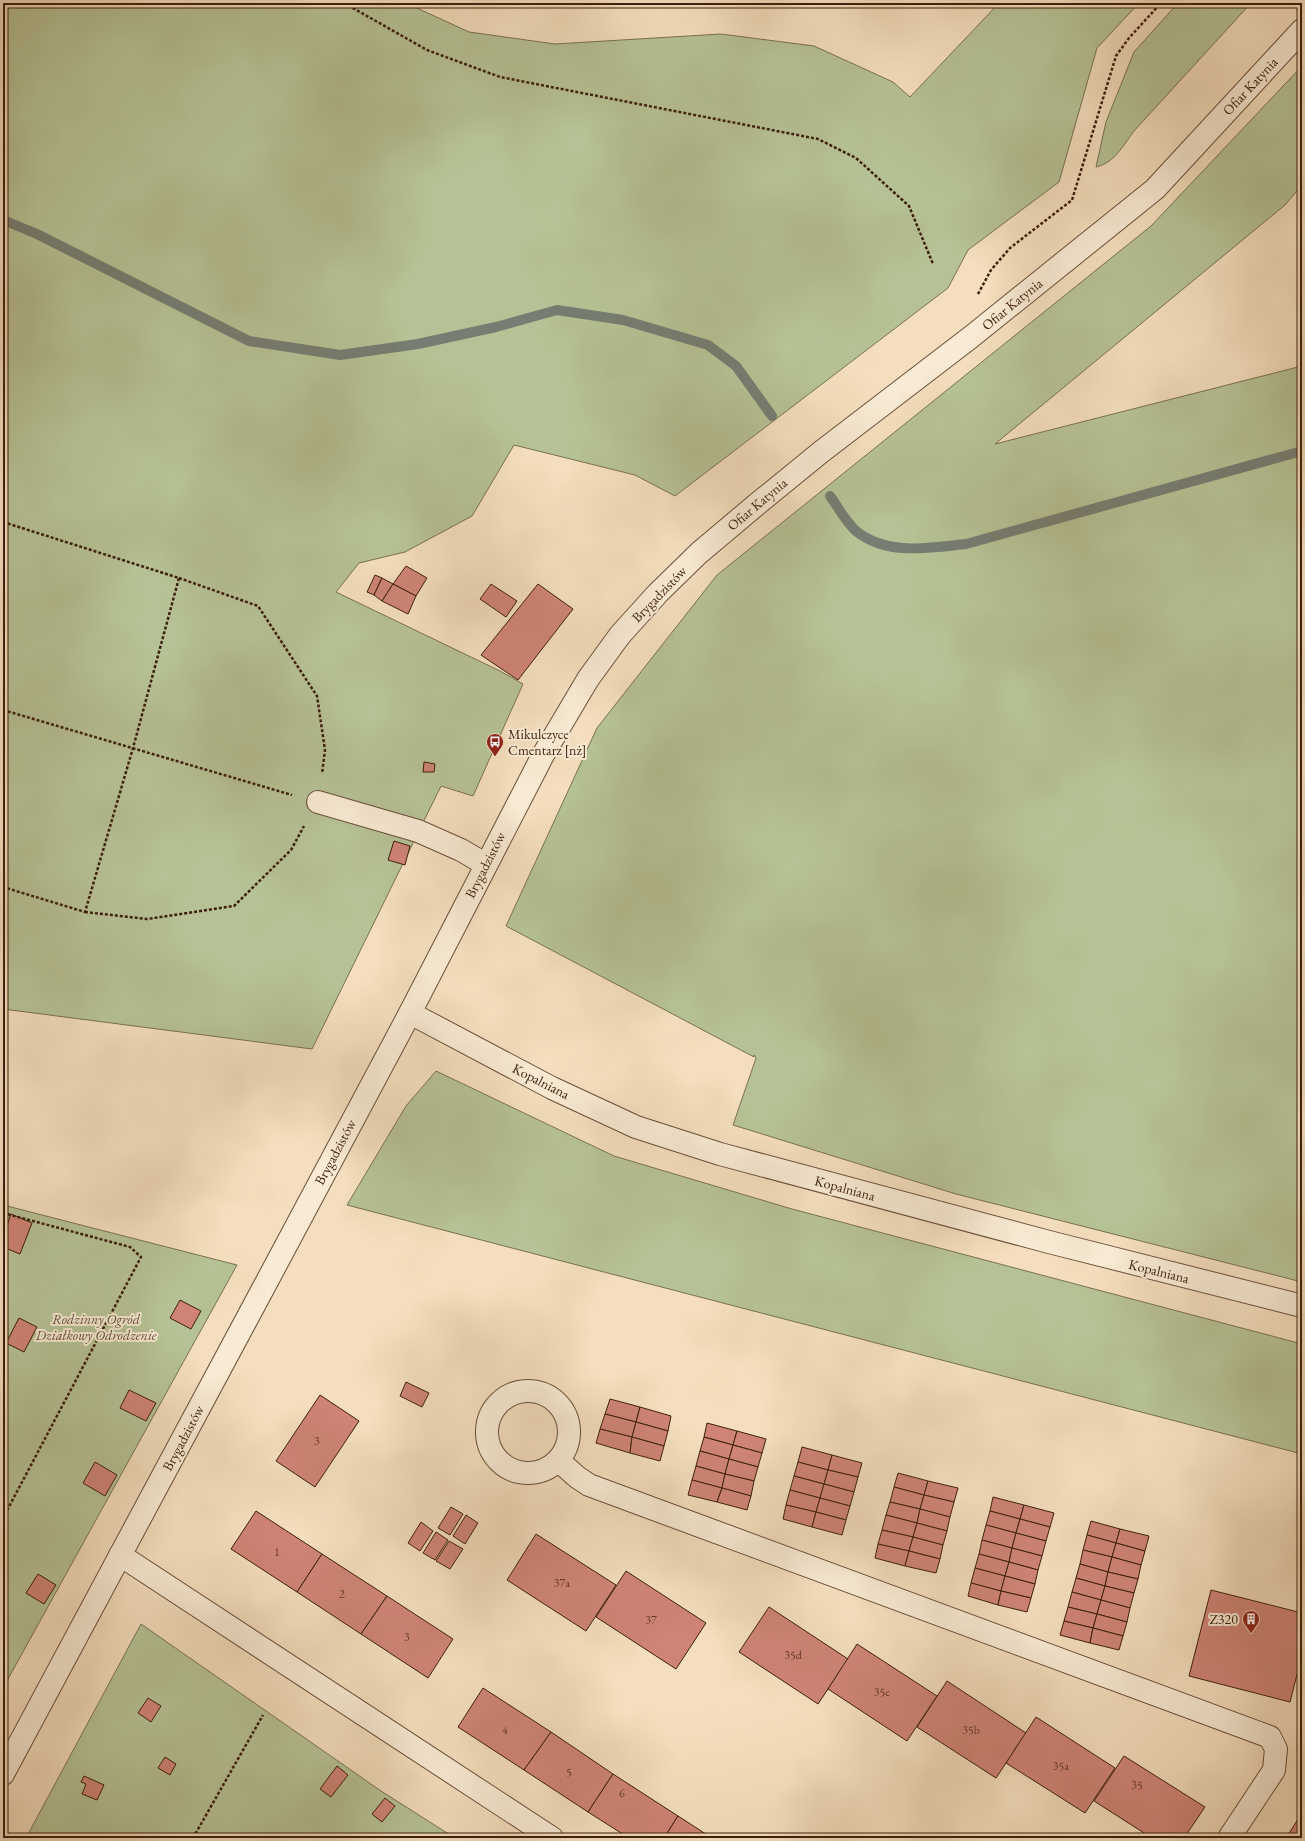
<svg xmlns="http://www.w3.org/2000/svg" width="1305" height="1841" viewBox="0 0 1305 1841" font-family="'EB Garamond',serif">
	<style>
		.green { fill: #b6c295; stroke: #797051 }
		.lines { fill: none; stroke-linecap: round; stroke-linejoin: round }
		.stream { stroke: #767d72; stroke-width: 10 }
		.building { fill: #cf8476; stroke: #3c1e0d }
		.minor-casing { stroke: #6a4e39; stroke-width: 24 }
		.path { stroke: #3c1e0d; stroke-width: 2.5; stroke-dasharray: 3 2; stroke-linecap: butt }
		.minor { stroke: #f8ead4; stroke-width: 22 }
		.labels { text-anchor: middle; dominant-baseline: central; stroke-width: 4; stroke-linejoin: round; paint-order: stroke }
		.number-label { font-size: 12px; fill: #613827 }
		.street-label { font-size: 14px; fill: #3c1e0d; stroke: #f8ead4 }
		.poi-label { font-size: 14px; fill: #3c1e0d; stroke: #f8ead4; text-anchor: start }
		.park-label { font-size: 14px; font-style: italic; fill: #614f36; stroke: #f8ead4 }
	</style>
	<rect width="100%" height="100%" fill="#f4debd"/>
	<filter id="stains"><feTurbulence type="fractalNoise" baseFrequency=".005" numOctaves="4"/><feColorMatrix values="0 0 0 0 .2 0 0 0 0 .09 0 0 0 0 .02 0 0 0 .5 -.17"/></filter>
	<radialGradient id="worn" r=".72"><stop offset=".6" stop-color="#630" stop-opacity="0"/><stop offset="1" stop-color="#630" stop-opacity=".3"/></radialGradient>
	<!-- green -->
	<g class="green">
		<polygon points="3,3 406,3 469,32 555,44 721,34 814,46 893,82 910,97 999,3 1139,3 1097,48 1059,182 968,250 948,288 675,496 635,475 514,445 472,516 405,552 359,563 336,592 500,671 523,684 473,796 441,786 312,1049 3,1009"/>
		<path d="M1178,3H1251L1134,131C1123,146 1114,163 1096,167L1106,122L1134,52Z"/>
		<polygon points="1302,66 1302,185 1285,205 995,444 1302,366 1302,1282 956,1194 733,1125 756,1058 754,1055 754,1057 506,926 597,728 717,575 1151,226"/>
		<polygon points="436,1071 614,1156 792,1209 1302,1344 1302,1454 347,1205 406,1106"/>
		<polygon points="3,1205 237,1265 3,1688"/>
		<polygon points="141,1624 381,1791 455,1838 26,1838"/>
	</g>
	<g class="lines">
		<!-- stream -->
		<g class="stream">
			<polyline points="3,220 37,234 249,341 340,355 418,344 496,327 557,310 623,320 708,345 736,366 772,416"/>
			<path d="M830,496C838,507 846,522 856,531C887,556 929,548 966,544L1302,451"/>
		</g>
	</g>
	<!-- building -->
	<g class="building">
		<polygon points="406,566 427,578 416,596 393,584"/>
		<polygon points="375,575 382,578 374,595 367,592"/>
		<polygon points="382,578 393,584 382,601 374,595"/>
		<polygon points="393,584 416,596 408,614 382,601"/>
		<polygon points="491,584 517,601 506,617 480,599"/>
		<polygon points="538,584 573,609 518,680 481,655"/>
		<polygon points="424,762 435,764 434,772 423,772"/>
		<polygon points="394,841 410,846 405,865 388,860"/>
		<polygon points="11,1214 32,1223 20,1254 3,1247 3,1237"/>
		<polygon points="180,1300 201,1311 191,1329 170,1318"/>
		<polygon points="19,1318 37,1327 24,1352 6,1343"/>
		<polygon points="406,1382 429,1393 422,1407 400,1396"/>
		<polygon points="129,1390 156,1403 146,1421 120,1408"/>
		<polygon points="320,1395 359,1421 315,1487 276,1461"/>
		<polygon points="610,1399 640,1407 636,1422 605,1414"/>
		<polygon points="640,1407 671,1416 668,1431 636,1422"/>
		<polygon points="605,1414 636,1422 632,1437 600,1429"/>
		<polygon points="636,1422 668,1431 664,1446 632,1437"/>
		<polygon points="707,1423 737,1431 733,1445 704,1437"/>
		<polygon points="600,1429 632,1437 630,1453 596,1443"/>
		<polygon points="737,1431 766,1439 762,1453 733,1445"/>
		<polygon points="632,1437 664,1446 660,1461 630,1453"/>
		<polygon points="704,1437 733,1445 729,1459 700,1451"/>
		<polygon points="733,1445 762,1453 758,1467 729,1459"/>
		<polygon points="802,1447 832,1455 828,1470 798,1462"/>
		<polygon points="700,1451 729,1459 725,1474 696,1466"/>
		<polygon points="832,1455 862,1463 858,1477 828,1470"/>
		<polygon points="729,1459 758,1467 754,1481 725,1474"/>
		<polygon points="95,1462 117,1475 105,1496 83,1483"/>
		<polygon points="798,1462 828,1470 824,1484 794,1476"/>
		<polygon points="696,1466 725,1474 722,1488 692,1480"/>
		<polygon points="828,1470 858,1477 854,1492 824,1484"/>
		<polygon points="898,1473 928,1481 924,1495 894,1487"/>
		<polygon points="725,1474 754,1481 751,1496 722,1488"/>
		<polygon points="794,1476 824,1484 820,1498 790,1490"/>
		<polygon points="692,1480 722,1488 717,1502 688,1495"/>
		<polygon points="928,1481 958,1488 954,1502 924,1495"/>
		<polygon points="824,1484 854,1492 850,1506 820,1498"/>
		<polygon points="894,1487 924,1495 920,1509 890,1502"/>
		<polygon points="722,1488 751,1496 747,1510 717,1502"/>
		<polygon points="790,1490 820,1498 816,1512 786,1505"/>
		<polygon points="924,1495 954,1502 950,1517 920,1509"/>
		<polygon points="993,1497 1024,1505 1020,1519 990,1511"/>
		<polygon points="820,1498 850,1506 846,1520 816,1512"/>
		<polygon points="890,1502 920,1509 917,1523 886,1515"/>
		<polygon points="786,1505 816,1512 812,1527 783,1519"/>
		<polygon points="1024,1505 1054,1513 1050,1527 1020,1519"/>
		<polygon points="451,1507 463,1514 450,1535 438,1528"/>
		<polygon points="920,1509 950,1517 947,1531 917,1523"/>
		<polygon points="256,1511 322,1554 297,1592 231,1549"/>
		<polygon points="990,1511 1020,1519 1016,1533 986,1525"/>
		<polygon points="816,1512 846,1520 842,1535 812,1527"/>
		<polygon points="466,1515 478,1523 465,1544 453,1536"/>
		<polygon points="886,1515 917,1523 913,1537 882,1530"/>
		<polygon points="1020,1519 1050,1527 1046,1541 1016,1533"/>
		<polygon points="1091,1521 1120,1529 1116,1543 1087,1535"/>
		<polygon points="421,1522 433,1531 420,1551 408,1543"/>
		<polygon points="917,1523 947,1531 943,1545 913,1537"/>
		<polygon points="986,1525 1016,1533 1012,1548 982,1540"/>
		<polygon points="1120,1529 1149,1536 1145,1551 1116,1543"/>
		<polygon points="882,1530 913,1537 909,1551 878,1544"/>
		<polygon points="436,1532 448,1540 435,1560 423,1553"/>
		<polygon points="1016,1533 1046,1541 1042,1556 1012,1548"/>
		<polygon points="536,1534 616,1585 586,1631 507,1580"/>
		<polygon points="1087,1535 1116,1543 1112,1557 1083,1550"/>
		<polygon points="913,1537 943,1545 940,1559 909,1551"/>
		<polygon points="982,1540 1012,1548 1009,1562 979,1554"/>
		<polygon points="449,1541 463,1549 450,1569 436,1561"/>
		<polygon points="1116,1543 1145,1551 1141,1565 1112,1557"/>
		<polygon points="878,1544 909,1551 905,1566 875,1558"/>
		<polygon points="1012,1548 1042,1556 1038,1570 1009,1562"/>
		<polygon points="1083,1550 1112,1557 1108,1572 1080,1564"/>
		<polygon points="909,1551 940,1559 936,1573 905,1566"/>
		<polygon points="322,1554 387,1596 361,1634 297,1592"/>
		<polygon points="979,1554 1009,1562 1005,1576 975,1568"/>
		<polygon points="1112,1557 1141,1565 1138,1579 1108,1572"/>
		<polygon points="1009,1562 1038,1570 1035,1584 1005,1576"/>
		<polygon points="1080,1564 1108,1572 1105,1586 1076,1578"/>
		<polygon points="975,1568 1005,1576 1001,1591 971,1583"/>
		<polygon points="626,1571 706,1623 676,1669 596,1617"/>
		<polygon points="1108,1572 1138,1579 1134,1593 1105,1586"/>
		<polygon points="38,1574 56,1585 44,1604 26,1593"/>
		<polygon points="1005,1576 1035,1584 1031,1598 1001,1591"/>
		<polygon points="1076,1578 1105,1586 1101,1600 1072,1592"/>
		<polygon points="971,1583 1001,1591 998,1605 968,1596"/>
		<polygon points="1105,1586 1134,1593 1130,1608 1101,1600"/>
		<polygon points="1211,1590 1302,1613 1302,1655 1290,1702 1189,1676"/>
		<polygon points="1001,1591 1031,1598 1027,1612 998,1605"/>
		<polygon points="1072,1592 1101,1600 1097,1614 1068,1607"/>
		<polygon points="387,1596 453,1639 428,1678 361,1634"/>
		<polygon points="1101,1600 1130,1608 1127,1622 1097,1614"/>
		<polygon points="769,1607 848,1659 818,1704 739,1652"/>
		<polygon points="1068,1607 1097,1614 1093,1628 1064,1621"/>
		<polygon points="1097,1614 1127,1622 1123,1636 1093,1628"/>
		<polygon points="1064,1621 1093,1628 1090,1643 1060,1635"/>
		<polygon points="1093,1628 1123,1636 1119,1650 1090,1643"/>
		<polygon points="857,1644 937,1696 907,1741 828,1689"/>
		<polygon points="947,1681 1026,1733 996,1778 917,1727"/>
		<polygon points="483,1688 551,1732 524,1770 458,1727"/>
		<polygon points="148,1698 161,1706 151,1722 138,1713"/>
		<polygon points="1036,1717 1115,1768 1085,1813 1006,1763"/>
		<polygon points="551,1732 613,1774 588,1812 524,1770"/>
		<polygon points="1124,1756 1205,1807 1184,1838 1152,1838 1094,1801"/>
		<polygon points="165,1757 176,1764 170,1775 158,1768"/>
		<polygon points="337,1766 348,1775 331,1797 320,1789"/>
		<polygon points="613,1774 678,1816 664,1838 629,1838 588,1812"/>
		<polygon points="84,1776 104,1785 97,1800 82,1794 86,1784 81,1782"/>
		<polygon points="385,1798 395,1806 382,1822 372,1814"/>
		<polygon points="1302,1813 1302,1838 1286,1838"/>
		<polygon points="678,1816 712,1838 664,1838"/>
	</g>
	<g class="lines">
		<defs>
			<g id="minor">
				<polyline points="318,802 418,831 461,850 485,864"/>
				<polyline points="410,1013 552,1088 636,1127 720,1154 1049,1242 1302,1306"/>
				<circle cx="528" cy="1432" r="41"/>
				<polyline points="559,1461 577,1477 589,1485 1270,1737 1276,1749 1274,1770 1229,1838"/>
				<polyline points="120,1555 552,1838"/>
				<polyline points="3,1774 273,1270 410,1013 543,755 588,679 620,635 658,593 699,553 756,505 821,452 971,337 1155,189 1302,30"/>
			</g>
		</defs>
		<!-- minor casing -->
		<use href="#minor" class="minor-casing"/>
		<!-- path -->
		<g class="path">
			<polyline points="344,3 427,50 500,77 818,139 856,158 909,206 933,264"/>
			<polyline points="978,294 991,270 1010,248 1072,200 1116,56 1129,38 1161,3"/>
			<polyline points="3,522 179,578 133,748 85,912 3,887"/>
			<polyline points="179,578 258,606 317,696 325,750 322,774"/>
			<polyline points="3,710 292,795"/>
			<polyline points="85,912 147,919 234,906 291,850 304,826"/>
			<polyline points="3,1213 130,1247 141,1257 3,1518"/>
			<polyline points="193,1838 263,1715"/>
		</g>
		<!-- minor -->
		<use href="#minor" class="minor"/>
	</g>
	<!-- icons -->
	<defs>
		<symbol id="bus-pin" viewBox="-11 -11 22 30"><path d="M0 17L-7.5 6A9.5 9.5 0 1 1 7.5 6Z" fill="#8f2418" stroke="#f8ead4"/><path d="M-5-6H5V4H4V6H2V4H-2V6H-4V4H-5ZM-3.5-4V0h7V-4ZM-3.5 1.2v1.5H-2V1.2ZM2 1.2v1.5H3.5V1.2Z" fill="#fff"/></symbol>
		<symbol id="building-pin" viewBox="-11 -11 22 30"><path d="M0 17L-7.5 6A9.5 9.5 0 1 1 7.5 6Z" fill="#8f2418" stroke="#f8ead4"/><path d="M-4-6H4V6H1V3H-1V6H-4ZM-2.5-4.3h1.7v1.8h-1.7ZM.8-4.3h1.7v1.8H.8ZM-2.5-1h1.7V.8h-1.7ZM.8-1h1.7V.8H.8Z" fill="#fff"/></symbol>
	</defs>
	<g fill-rule="evenodd">
		<use href="#bus-pin" x="485" y="732" width="20" height="27"/>
		<use href="#building-pin" x="1241" y="1609" width="20" height="27"/>
	</g>
	<g class="labels">
		<!-- number labels -->
		<g class="number-label">
			<text x="317" y="1441">3</text>
			<text x="277" y="1552">1</text>
			<text x="562" y="1583">37a</text>
			<text x="342" y="1594">2</text>
			<text x="651" y="1620">37</text>
			<text x="407" y="1637">3</text>
			<text x="793" y="1655">35d</text>
			<text x="882" y="1692">35c</text>
			<text x="505" y="1730">4</text>
			<text x="971" y="1730">35b</text>
			<text x="1061" y="1766">35a</text>
			<text x="569" y="1772">5</text>
			<text x="1137" y="1785">35</text>
			<text x="622" y="1793">6</text>
		</g>
		<!-- street labels -->
		<g class="street-label">
			<text transform="translate(1250 86) rotate(-47)">Ofiar Katynia</text>
			<text transform="translate(1012 304) rotate(-39)">Ofiar Katynia</text>
			<text transform="translate(757 504) rotate(-40)">Ofiar Katynia</text>
			<text transform="translate(659 594) rotate(-46)">Brygadzistów</text>
			<text transform="translate(485 865) rotate(-63)">Brygadzistów</text>
			<text transform="translate(541 1081) rotate(27)">Kopalniana</text>
			<text transform="translate(335 1152) rotate(-62)">Brygadzistów</text>
			<text transform="translate(845 1188) rotate(15)">Kopalniana</text>
			<text transform="translate(1159 1271) rotate(14)">Kopalniana</text>
			<text transform="translate(183 1438) rotate(-62)">Brygadzistów</text>
		</g>
		<!-- poi labels -->
		<g class="poi-label">
			<text x="508" y="734">Mikulczyce<tspan x="508" dy="16">Cmentarz [nż]</tspan></text>
			<text x="1238" y="1619" text-anchor="end">Z320</text>
		</g>
		<!-- park labels -->
		<g class="park-label">
			<text x="96" y="1319">Rodzinny Ogród<tspan x="96" dy="16">Działkowy Odrodzenie</tspan></text>
		</g>
	</g>
	<!-- margin -->
	<rect width="1305" height="1841" fill="none" stroke="#f4debd" stroke-width="16"/>
	<rect x="4" y="4" width="1297" height="1833" fill="none" stroke="#3c1e0d" stroke-width="2"/>
	<rect x="8" y="8" width="1289" height="1825" fill="none" stroke="#3c1e0d"/>
	<rect width="100%" height="100%" filter="url(#stains)"/>
	<rect width="100%" height="100%" fill="url(#worn)"/>
</svg>
